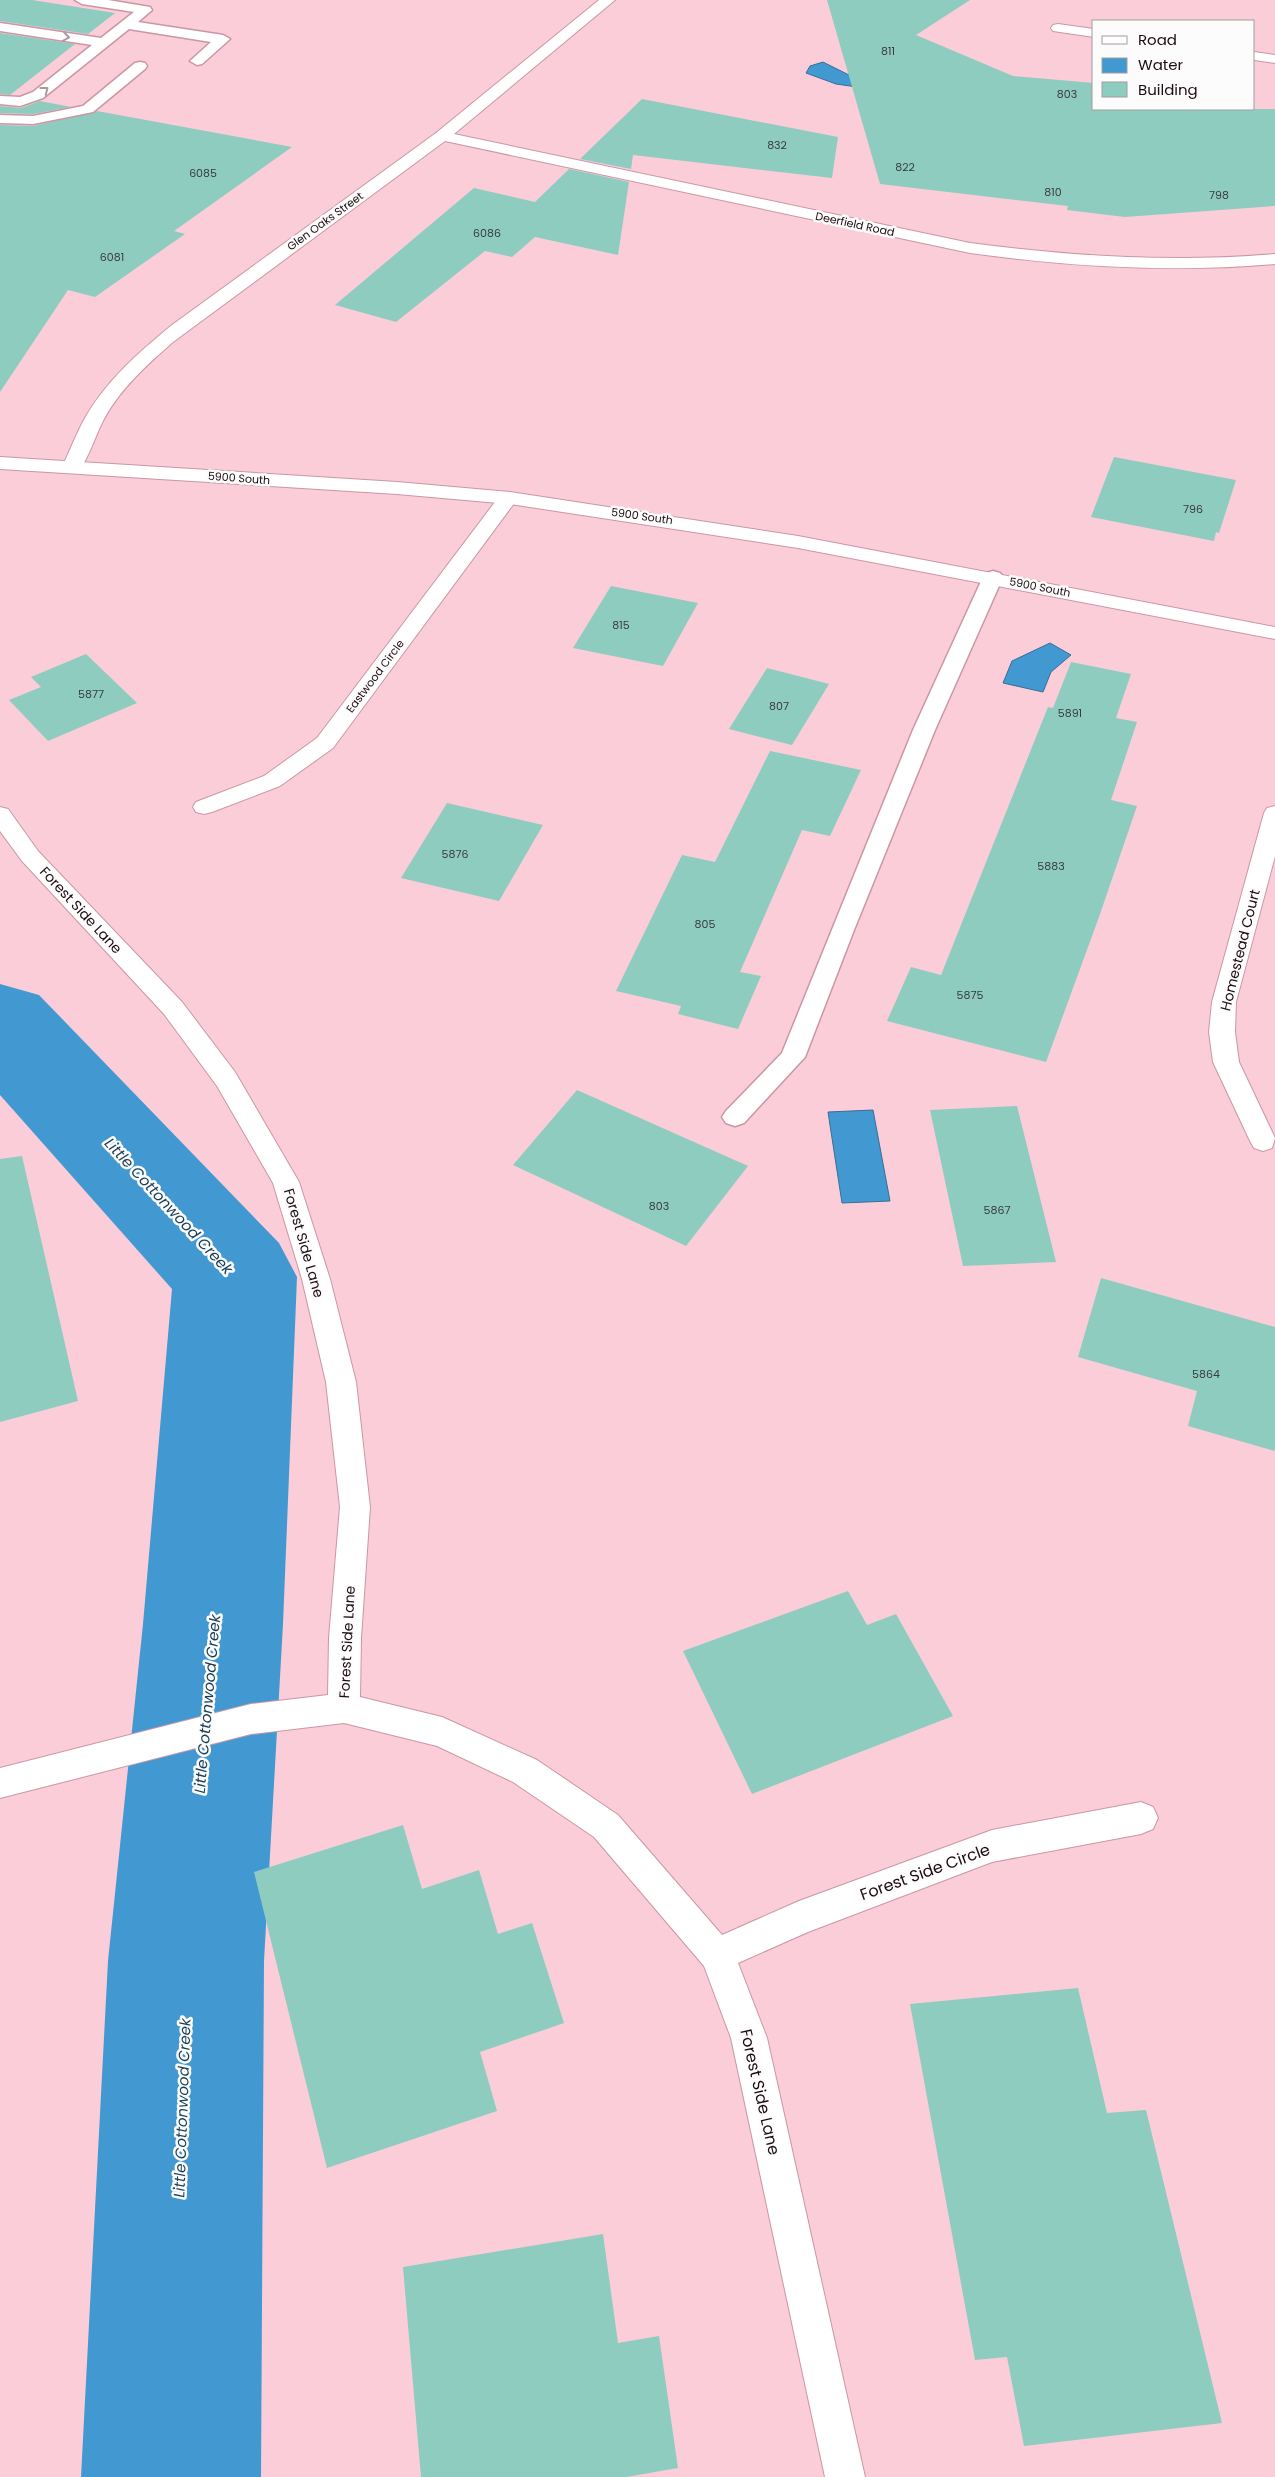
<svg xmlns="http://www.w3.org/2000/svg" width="1275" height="2477" viewBox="0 0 1275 2477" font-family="Poppins,sans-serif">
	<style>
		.water { fill: #4299d1; stroke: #376e97 }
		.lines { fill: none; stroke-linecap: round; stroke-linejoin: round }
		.river { fill: #4299d1; fill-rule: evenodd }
		.building { fill: #8eccbf }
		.lane-casing { stroke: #ca96a5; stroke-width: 3 }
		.street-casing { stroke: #ca96a5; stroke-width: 2 }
		.secondary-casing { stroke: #ca96a5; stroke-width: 2 }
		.lane { fill: #fff; fill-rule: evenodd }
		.street { fill: #fff; fill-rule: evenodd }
		.secondary { fill: #fff; fill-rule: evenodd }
		.oneway { stroke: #a59da0 }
		.labels { text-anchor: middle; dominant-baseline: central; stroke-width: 5; stroke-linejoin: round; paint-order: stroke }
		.number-label { font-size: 11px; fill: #393b3c }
		.far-street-label { font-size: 11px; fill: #1d0b11; stroke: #fcfcfc }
		.street-label { font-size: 14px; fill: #1d0b11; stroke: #fcfcfc }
		.water-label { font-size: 15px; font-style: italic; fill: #183d54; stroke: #fcfcfc }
		.near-street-label { font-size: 16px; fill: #1d0b11; stroke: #fcfcfc }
	</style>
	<rect width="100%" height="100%" fill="#facdd9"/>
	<!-- water -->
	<g class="water">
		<polygon points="823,62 849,75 857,87 836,84 806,73 810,66"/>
		<polygon points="1050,643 1071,655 1051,672 1043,692 1003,683 1012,661"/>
		<polygon points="873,1110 890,1201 842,1203 828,1112"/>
	</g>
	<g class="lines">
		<!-- river -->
		<polygon class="river" points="0,984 39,995 279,1243 297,1277 283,1624 264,1961 261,2477 81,2477 108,1961 143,1624 172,1289 0,1095"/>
	</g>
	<!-- building -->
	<g class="building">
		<polygon points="0,0 32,0 115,13 88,34 0,21"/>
		<polygon points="827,0 970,0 916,35 1013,76 1094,83 1094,109 1275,109 1275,206 1125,217 1067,210 1068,206 880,184"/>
		<polygon points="0,33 75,44 10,95 0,94"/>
		<polygon points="642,99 838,137 832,178 633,155 631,169 580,159"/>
		<polygon points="40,101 71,107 33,114 0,113 0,106 21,108"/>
		<polygon points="97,111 292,147 174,231 185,234 95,297 68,290 0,392 0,125 33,126"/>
		<polygon points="569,169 629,182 618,255 535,237 512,257 485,251 396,322 335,305 474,188 535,202"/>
		<polygon points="1114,457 1236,480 1219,533 1216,532 1214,541 1091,517"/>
		<polygon points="611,586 698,603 663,666 573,648"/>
		<polygon points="86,654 137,703 48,741 9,700 41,687 31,677"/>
		<polygon points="1071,662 1131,674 1116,718 1137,722 1111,800 1137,806 1099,917 1046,1062 887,1021 911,967 941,975 1048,707 1053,708"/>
		<polygon points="767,668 829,684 792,745 729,729"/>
		<polygon points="770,751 861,770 830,836 802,830 740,972 761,976 738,1029 678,1014 681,1006 616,991 682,855 715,862"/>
		<polygon points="447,803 543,825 499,901 401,878"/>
		<polygon points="577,1090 748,1166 686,1246 513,1165"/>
		<polygon points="1017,1106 1056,1262 963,1266 930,1110"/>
		<polygon points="22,1156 78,1401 0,1422 0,1159"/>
		<polygon points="1101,1278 1275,1327 1275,1451 1188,1426 1197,1391 1078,1357"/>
		<polygon points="848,1591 867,1625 896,1614 953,1716 752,1794 683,1651"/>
		<polygon points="403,1825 422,1889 479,1870 498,1934 532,1923 564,2023 480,2052 497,2111 327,2168 254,1872"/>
		<polygon points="1078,1988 1107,2113 1146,2110 1222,2423 1024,2446 1007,2357 975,2360 910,2004"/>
		<polygon points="603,2234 618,2343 659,2336 678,2468 626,2477 421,2477 403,2267"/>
	</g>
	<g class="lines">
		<defs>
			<g id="lane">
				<polygon points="75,0 108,0 150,7 152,10 138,22 223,35 230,39 202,64 197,65 190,61 211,42 129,29 43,98 20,106 0,104 0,96 20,97 33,92 92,45 0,31 0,23 101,38 134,12 82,4"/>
				<polygon points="140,62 145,63 147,66 145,69 93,112 33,124 0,123 0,115 33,116 83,106 135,63"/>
				<polygon points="993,571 1000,573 1003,577 935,730 854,930 805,1057 744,1123 735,1126 726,1123 722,1117 726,1111 782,1053 913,730 983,577 986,573"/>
			</g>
			<g id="street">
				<path d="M599,0H615L454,134L970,243C1072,256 1172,263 1275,254V264C1172,273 1072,267 970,253L445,141L173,342C148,364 120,389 104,419C95,436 90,455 79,471H65L62,467C70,451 76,434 85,418C106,381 139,352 172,325L436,133Z"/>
				<polygon points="1058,24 1094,29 1094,37 1053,31 1051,28 1053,25"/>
				<polygon points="1254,52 1275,55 1275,63 1254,60"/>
				<polygon points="508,492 515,494 518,498 333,748 280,786 212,812 204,814 196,812 193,807 196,802 264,776 317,738 501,494"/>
				<polygon points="1275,806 1275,856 1236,1002 1235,1032 1239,1062 1275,1138 1272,1148 1263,1151 1254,1148 1250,1141 1213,1062 1209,1032 1212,1002 1264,813 1267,808"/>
				<polygon points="0,807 8,809 38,851 182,1002 235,1072 299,1182 330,1279 356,1382 370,1507 361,1638 360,1697 442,1717 537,1760 618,1815 722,1935 799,1901 992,1830 1141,1802 1153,1807 1158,1818 1153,1829 1141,1834 992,1862 808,1932 738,1963 767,2038 865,2477 825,2477 731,2038 704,1966 594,1837 513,1782 437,1746 344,1723 251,1734 0,1798 0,1768 251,1704 328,1695 329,1638 340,1507 326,1382 302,1279 273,1183 217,1086 164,1014 22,861 0,831"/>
			</g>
			<polygon id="secondary" points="0,457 397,482 510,492 798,536 1275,627 1275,639 798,548 510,504 397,494 0,469"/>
		</defs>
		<!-- lane casing -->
		<use href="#lane" class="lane-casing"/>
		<!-- street casing -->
		<use href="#street" class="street-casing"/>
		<!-- secondary casing -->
		<use href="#secondary" class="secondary-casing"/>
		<!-- lane -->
		<use href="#lane" class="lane"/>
		<!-- street -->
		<use href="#street" class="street"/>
		<!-- secondary -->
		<use href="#secondary" class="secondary"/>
	</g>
	<!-- one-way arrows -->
	<defs><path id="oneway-chevron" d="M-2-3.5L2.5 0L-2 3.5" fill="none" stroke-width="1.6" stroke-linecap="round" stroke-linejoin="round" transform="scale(1.25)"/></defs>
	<g class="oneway">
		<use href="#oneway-chevron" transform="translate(66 37) rotate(8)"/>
		<use href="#oneway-chevron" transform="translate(45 90) rotate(-38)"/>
	</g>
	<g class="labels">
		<!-- number labels -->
		<g class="number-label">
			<text x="888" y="51">811</text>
			<text x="1067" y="94">803</text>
			<text x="777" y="145">832</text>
			<text x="905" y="167">822</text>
			<text x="203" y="173">6085</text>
			<text x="1053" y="192">810</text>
			<text x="1219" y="195">798</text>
			<text x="487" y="233">6086</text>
			<text x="112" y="257">6081</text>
			<text x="1193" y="509">796</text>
			<text x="621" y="625">815</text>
			<text x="91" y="694">5877</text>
			<text x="779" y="706">807</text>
			<text x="1070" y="713">5891</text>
			<text x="455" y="854">5876</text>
			<text x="1051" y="866">5883</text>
			<text x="705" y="924">805</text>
			<text x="970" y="995">5875</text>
			<text x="659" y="1206">803</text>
			<text x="997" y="1210">5867</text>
			<text x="1206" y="1374">5864</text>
		</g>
		<!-- far-street labels -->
		<g class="far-street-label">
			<text transform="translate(325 221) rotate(-36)">Glen Oaks Street</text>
			<text transform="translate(855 224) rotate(12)">Deerfield Road</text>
			<text transform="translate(239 478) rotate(4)">5900 South</text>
			<text transform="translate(642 516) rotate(8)">5900 South</text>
			<text transform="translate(1040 587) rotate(11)">5900 South</text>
			<text transform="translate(375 676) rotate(-53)">Eastwood Circle</text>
		</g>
		<!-- street labels -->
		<g class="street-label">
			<text transform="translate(81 910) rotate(47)">Forest Side Lane</text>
			<text transform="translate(1240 950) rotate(-76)">Homestead Court</text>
			<text transform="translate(304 1243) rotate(74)">Forest Side Lane</text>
			<text transform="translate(347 1642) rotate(-87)">Forest Side Lane</text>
		</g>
		<!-- water labels -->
		<g class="water-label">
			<text transform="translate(169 1206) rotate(47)">Little Cottonwood Creek</text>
			<text transform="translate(207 1704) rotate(-85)">Little Cottonwood Creek</text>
			<text transform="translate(182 2108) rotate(-88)">Little Cottonwood Creek</text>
		</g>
		<!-- near-street labels -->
		<g class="near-street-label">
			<text transform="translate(925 1872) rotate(-20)">Forest Side Circle</text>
			<text transform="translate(760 2092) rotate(77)">Forest Side Lane</text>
		</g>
	</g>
	<!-- legend -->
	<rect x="1092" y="20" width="162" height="90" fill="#fcfcfc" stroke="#a39c9e"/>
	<rect x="1102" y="36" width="25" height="8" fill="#ffffff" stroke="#a39c9e"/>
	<text x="1138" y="45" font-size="15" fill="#1d0b11">Road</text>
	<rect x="1102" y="58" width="25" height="15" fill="#4299d1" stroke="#a39c9e"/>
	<text x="1138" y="70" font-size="15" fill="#1d0b11">Water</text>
	<rect x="1102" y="82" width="25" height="15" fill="#8eccbf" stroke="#a39c9e"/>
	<text x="1138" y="95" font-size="15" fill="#1d0b11">Building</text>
</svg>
